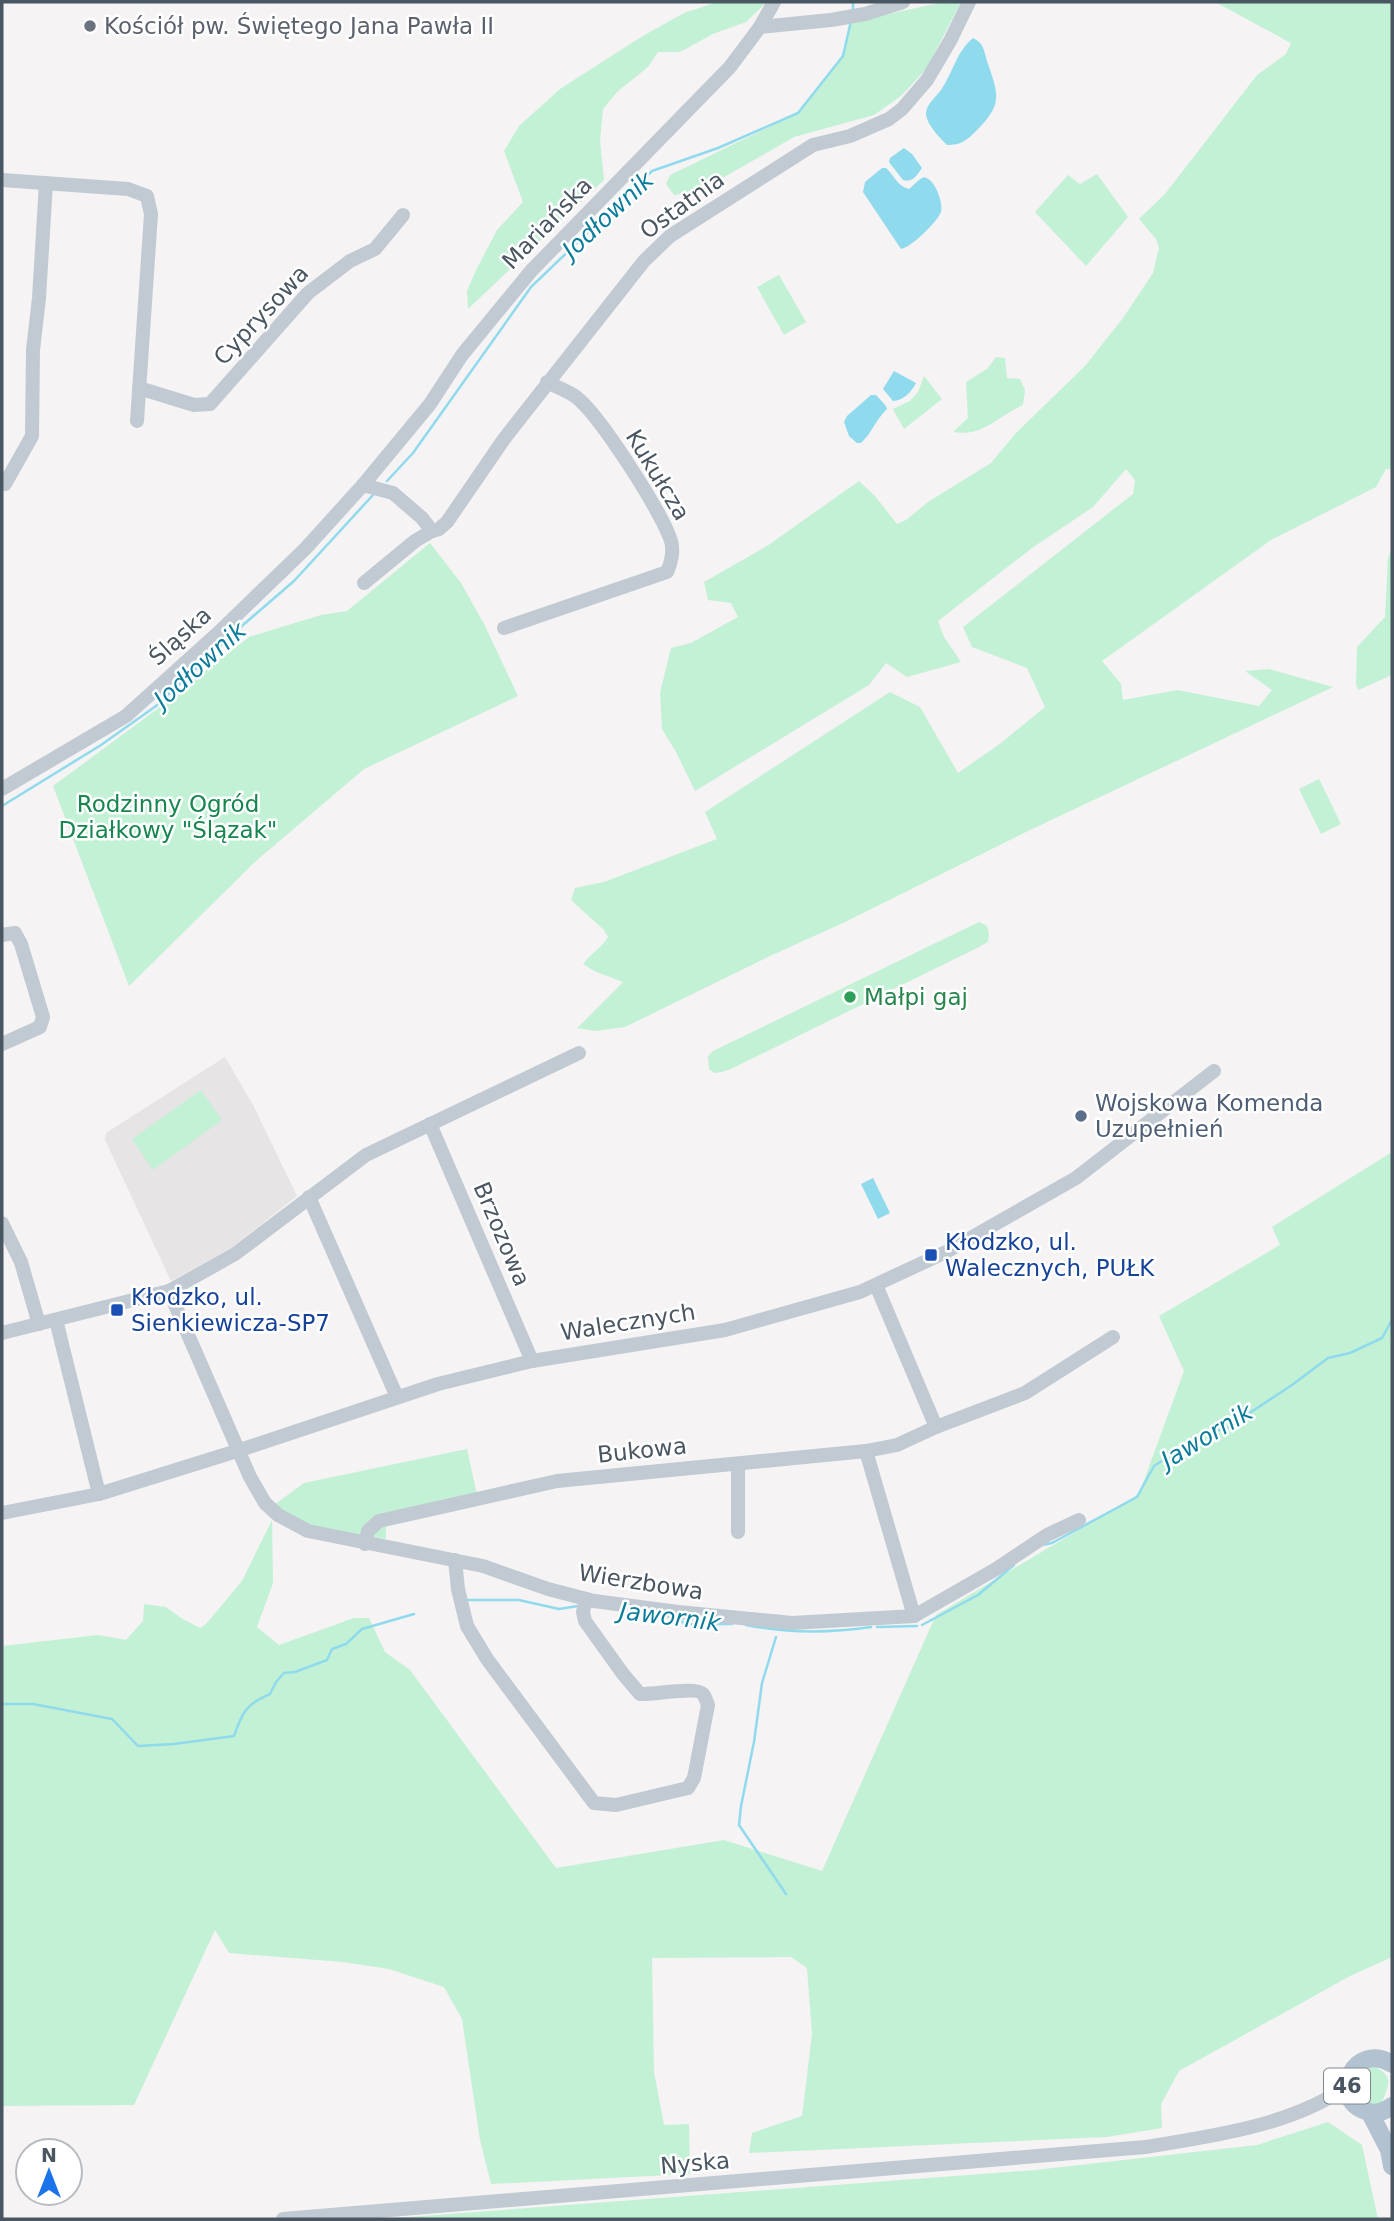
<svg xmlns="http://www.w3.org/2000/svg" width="1394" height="2221" viewBox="0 0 1394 2221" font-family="'DejaVu Sans',sans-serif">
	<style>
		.education { fill: #e6e4e5 }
		.green { fill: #c3f1d5 }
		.water { fill: #90daee }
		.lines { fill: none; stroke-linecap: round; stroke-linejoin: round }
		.stream { stroke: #90daee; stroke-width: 2.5 }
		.minor { stroke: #c1cad2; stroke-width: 14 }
		.major { stroke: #b3c2d1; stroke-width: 18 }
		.worship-dot { fill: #6b7280; stroke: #fff; stroke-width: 2.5 }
		.leisure-dot { fill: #2e9e5b; stroke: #fff; stroke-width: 2.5 }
		.service-dot { fill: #5c6f8a; stroke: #fff; stroke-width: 2.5 }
		.transit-dot { fill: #1a4fb4; stroke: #fff; stroke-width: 2.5 }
		.labels { text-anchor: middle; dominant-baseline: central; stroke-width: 5; stroke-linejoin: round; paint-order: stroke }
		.shield { fill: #fff; stroke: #808990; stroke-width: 2 }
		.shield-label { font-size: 21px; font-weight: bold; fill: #4a5661 }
		.worship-label { font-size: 23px; fill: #5b616d; stroke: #fff; text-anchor: start }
		.street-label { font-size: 23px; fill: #4a5661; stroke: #fff }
		.park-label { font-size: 23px; fill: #17864f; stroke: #fff }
		.leisure-label { font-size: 23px; fill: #27864d; stroke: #fff; text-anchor: start }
		.service-label { font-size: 23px; fill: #4e5e75; stroke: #fff; text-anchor: start }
		.transit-label { font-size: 23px; fill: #164399; stroke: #fff; text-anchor: start }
		.water-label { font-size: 24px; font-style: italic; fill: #0c7c9b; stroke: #fff }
	</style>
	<rect width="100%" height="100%" fill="#f5f3f3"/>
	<!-- education -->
	<polygon class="education" points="225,1057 253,1105 297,1196 231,1248 171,1281 105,1140 106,1133"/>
	<!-- green -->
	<g class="green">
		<polygon points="717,2 767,2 746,22 713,34 680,52 658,52 648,67 617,92 603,109 600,141 604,180 468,309 467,291 475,272 497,230 523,202 504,151 519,126 560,89 641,37 684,13"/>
		<polygon points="944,2 961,2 927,68 901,96 874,115 794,137 700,191 674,195 666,184 670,175 798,113 843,57 851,22"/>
		<path d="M1215,2H1392V469H1386L1376,487L1271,540L1102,661L1121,684L1123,700L1177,690L1259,706L1272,690L1245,671L1269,669L1333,687L1028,831L843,923L772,955L625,1027L595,1031L577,1028L623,982L594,971L583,964C591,953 602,948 608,937L604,930L571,900L575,888L604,882L717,839L705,812L890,692L920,707L958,773L1001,743L1045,707L1027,668L972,647L963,627L1133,494L1135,480L1126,469L1093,507L1032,548L938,621L944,637L961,662L907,677L886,663L869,685L695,791L676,752L662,729L660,693L671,648L691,643L738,617L731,603L708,600L704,582L767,546L859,481L875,496L897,524L906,520L928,502L991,463L1016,433L1085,366L1123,318L1153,273L1159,248L1156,239L1139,219L1165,194L1257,75L1286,54L1291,43Z"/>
		<polygon points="1097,174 1128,217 1086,266 1035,212 1068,175 1080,184"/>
		<polygon points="779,275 806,322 784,335 757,287"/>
		<path d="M996,357L1005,358L1007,378L1020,379L1025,390L1023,405C998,416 983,437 953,432L968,418L966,382L987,369Z"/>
		<polygon points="924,376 942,399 904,429 893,409 910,401 918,392"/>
		<polygon points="430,543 461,583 484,624 518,696 364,769 256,861 129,986 53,786 156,710 249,637 321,615 347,611"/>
		<polygon points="1392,548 1392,675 1358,690 1356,684 1357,647 1385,617 1388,558"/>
		<polygon points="1319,779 1341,824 1321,834 1299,789"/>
		<polygon points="979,922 987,926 989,934 988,942 973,950 733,1068 722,1072 714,1073 709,1069 708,1056 713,1051"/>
		<polygon points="201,1090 222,1120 153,1170 132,1139"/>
		<polygon points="1392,1152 1392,1957 1350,1976 1179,2071 1161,2104 1162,2128 1107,2137 749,2153 752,2133 802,2116 812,2034 807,1968 791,1957 652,1958 654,2072 664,2125 689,2124 690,2174 491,2184 480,2140 462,2019 444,1987 389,1969 343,1962 229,1953 215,1930 134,2105 2,2106 2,1646 98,1635 126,1640 143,1621 144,1604 166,1607 181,1618 200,1628 206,1624 242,1581 272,1520 273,1583 257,1627 279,1645 354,1618 369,1618 385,1652 410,1670 556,1868 724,1840 822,1871 936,1615 1139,1494 1184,1371 1159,1316 1280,1245 1272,1227"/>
		<polygon points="467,1449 479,1504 386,1525 386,1539 307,1526 274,1505 304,1483"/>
		<path d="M1371,2064C1394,2077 1391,2080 1380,2107H1372L1355,2096V2076Z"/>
		<polygon points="1328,2122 1362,2145 1378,2219 382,2219 1035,2170 1257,2145"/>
	</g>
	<!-- water -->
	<g class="water">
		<path d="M973,38C984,43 984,51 987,61C999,96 1003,104 976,131C966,141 961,145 947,145C940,138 926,124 926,113C927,103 936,97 941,90C953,73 956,52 973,38Z"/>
		<path d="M904,148L912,154L922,168C917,175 913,183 903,180L889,162L890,158Z"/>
		<path d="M882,168H886C894,175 898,187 909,189C913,186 918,180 922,178C933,174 944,203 941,212C937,222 912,247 901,249L863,192L865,182Z"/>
		<path d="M894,371L916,383C912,392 902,401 893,401L883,389Z"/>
		<path d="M871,395H876L886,406L887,409C876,419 872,433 861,443H857L849,436L844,422L847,416Z"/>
		<polygon points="873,1178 890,1213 878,1219 861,1184"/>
	</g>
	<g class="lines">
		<!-- stream -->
		<g class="stream">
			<polyline points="853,11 853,2"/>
			<polyline points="387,481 413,453 531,287 652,171 718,148 798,113 843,56 851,21"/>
			<polyline points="2,806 101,745 156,706 236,631 294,581 373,495"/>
			<polyline points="1042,1545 1052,1543 1137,1497 1154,1466 1205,1433 1225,1429 1292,1385 1328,1358 1350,1353 1382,1338 1392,1320"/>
			<polyline points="467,1600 519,1600 559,1609 578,1606"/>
			<polyline points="678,1618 685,1624 732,1624"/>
			<path d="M746,1625C786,1633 830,1633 871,1627"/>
			<polyline points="922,1625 978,1595 1014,1565"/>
			<polyline points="877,1627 917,1626"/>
			<polyline points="776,1637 762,1683 754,1742 741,1806 739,1825 786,1894"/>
			<path d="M2,1704H33L112,1719L138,1746L174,1744L234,1736C242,1713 246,1704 270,1694L276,1682L284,1673L295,1672L327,1660L332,1649L346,1644L362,1629L414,1614"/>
		</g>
		<!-- minor -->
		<g class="minor">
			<polyline points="760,27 831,20 865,14 903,2"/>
			<polyline points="2,180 128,189 147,196 151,214 137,421"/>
			<polyline points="139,388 194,405 210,404 308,293 350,261 375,249 403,215"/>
			<polyline points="5,484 32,436 33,350 39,298 46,183"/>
			<polyline points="363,485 393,493 422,518 432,531 415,541 364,583"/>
			<polyline points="432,531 439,529 447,522 504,439 644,261 670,236 813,145 850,136 889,119 902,109 927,80 950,41 969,2"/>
			<path d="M504,628L667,572C671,564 674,551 671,541C663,514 599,414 576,397C568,391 556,387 547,382"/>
			<polyline points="2,789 126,716 217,634 305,549 363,485 430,404 462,355 531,271 730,67 760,27 774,2"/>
			<polyline points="2,935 15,933 21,944 43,1017 40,1027 2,1044"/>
			<polyline points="430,1124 532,1361"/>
			<polyline points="309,1197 397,1397"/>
			<polyline points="2,1223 21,1262 39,1324"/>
			<polyline points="876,1285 936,1427 1025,1393 1113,1337"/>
			<polyline points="169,1291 250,1477 265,1503 278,1515 308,1531 483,1566 548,1589 594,1601 678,1612 792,1623 914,1616 866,1451"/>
			<polyline points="56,1320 99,1494"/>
			<polyline points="2,1333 169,1291 235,1254 366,1155 579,1053"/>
			<polyline points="2,1513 99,1494 240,1450 438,1384 532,1361 725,1330 860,1292 946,1252 1076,1178 1214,1071"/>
			<polyline points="738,1532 738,1464"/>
			<polyline points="365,1544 368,1531 379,1521 557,1481 866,1451 897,1445 936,1427"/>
			<path d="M455,1560L458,1589L467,1626L487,1659L594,1803L616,1805L688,1788L694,1778L708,1705C708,1704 704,1695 703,1694C696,1686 654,1695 640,1694L623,1674L585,1621L583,1612L586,1599"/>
			<polyline points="914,1616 996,1569 1047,1535 1079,1520"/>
			<path d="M283,2219L1145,2147C1209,2137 1294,2125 1347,2086"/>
		</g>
		<!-- major -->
		<g class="major">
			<path d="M1392,2064C1354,2040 1328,2099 1366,2111C1376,2115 1384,2112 1392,2106"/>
			<polyline points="1370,2113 1389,2150 1392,2166"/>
		</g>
	</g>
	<!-- markers -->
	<circle class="worship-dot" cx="90" cy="26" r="7"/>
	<circle class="leisure-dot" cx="850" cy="997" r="7"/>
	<circle class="service-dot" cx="1081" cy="1116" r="7"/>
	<g class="transit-dot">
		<rect x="924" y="1248" width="14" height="14" rx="3.5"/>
		<rect x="110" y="1303" width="14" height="14" rx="3.5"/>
	</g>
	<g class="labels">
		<!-- shield labels -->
		<rect class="shield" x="1324" y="2068.5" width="46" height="35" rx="5"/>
		<g class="shield-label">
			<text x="1347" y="2086">46</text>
		</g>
		<!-- worship labels -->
		<g class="worship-label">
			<text x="104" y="26">Kościół pw. Świętego Jana Pawła II</text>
		</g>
		<!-- street labels -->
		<g class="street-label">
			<text transform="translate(682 205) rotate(-36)">Ostatnia</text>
			<text transform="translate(547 223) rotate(-46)">Mariańska</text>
			<text transform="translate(261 315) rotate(-47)">Cyprysowa</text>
			<text transform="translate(658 475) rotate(59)">Kukułcza</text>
			<text transform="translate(180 636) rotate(-42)">Śląska</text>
			<text transform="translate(502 1234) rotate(67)">Brzozowa</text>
			<text transform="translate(628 1322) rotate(-9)">Walecznych</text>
			<text transform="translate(642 1450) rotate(-6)">Bukowa</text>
			<text transform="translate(641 1582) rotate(9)">Wierzbowa</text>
			<text transform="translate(695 2163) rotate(-5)">Nyska</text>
		</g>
		<!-- park labels -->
		<g class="park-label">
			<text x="168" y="804">Rodzinny Ogród<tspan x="168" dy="26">Działkowy "Ślązak"</tspan></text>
		</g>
		<!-- leisure labels -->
		<g class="leisure-label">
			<text x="864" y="997">Małpi gaj</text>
		</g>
		<!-- service labels -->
		<g class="service-label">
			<text x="1095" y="1103">Wojskowa Komenda<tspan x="1095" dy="26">Uzupełnień</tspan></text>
		</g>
		<!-- transit labels -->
		<g class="transit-label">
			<text x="945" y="1242">Kłodzko, ul.<tspan x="945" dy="26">Walecznych, PUŁK</tspan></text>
			<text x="131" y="1297">Kłodzko, ul.<tspan x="131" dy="26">Sienkiewicza-SP7</tspan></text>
		</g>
		<!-- water labels -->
		<g class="water-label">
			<text transform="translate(608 215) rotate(-43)">Jodłownik</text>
			<text transform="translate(200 665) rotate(-42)">Jodłownik</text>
			<text transform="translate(1207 1436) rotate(-31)">Jawornik</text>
			<text transform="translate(670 1617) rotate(7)">Jawornik</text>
		</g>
	</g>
	<!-- border -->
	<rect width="1394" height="2221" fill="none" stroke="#4a5661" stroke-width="7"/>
	<!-- north arrow -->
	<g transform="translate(49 2172)"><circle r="33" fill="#ffffff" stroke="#b7bbc0" stroke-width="2"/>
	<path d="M0-5L12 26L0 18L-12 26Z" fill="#1a73e8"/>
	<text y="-10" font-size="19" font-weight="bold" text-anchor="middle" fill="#4a5661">N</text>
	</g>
</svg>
